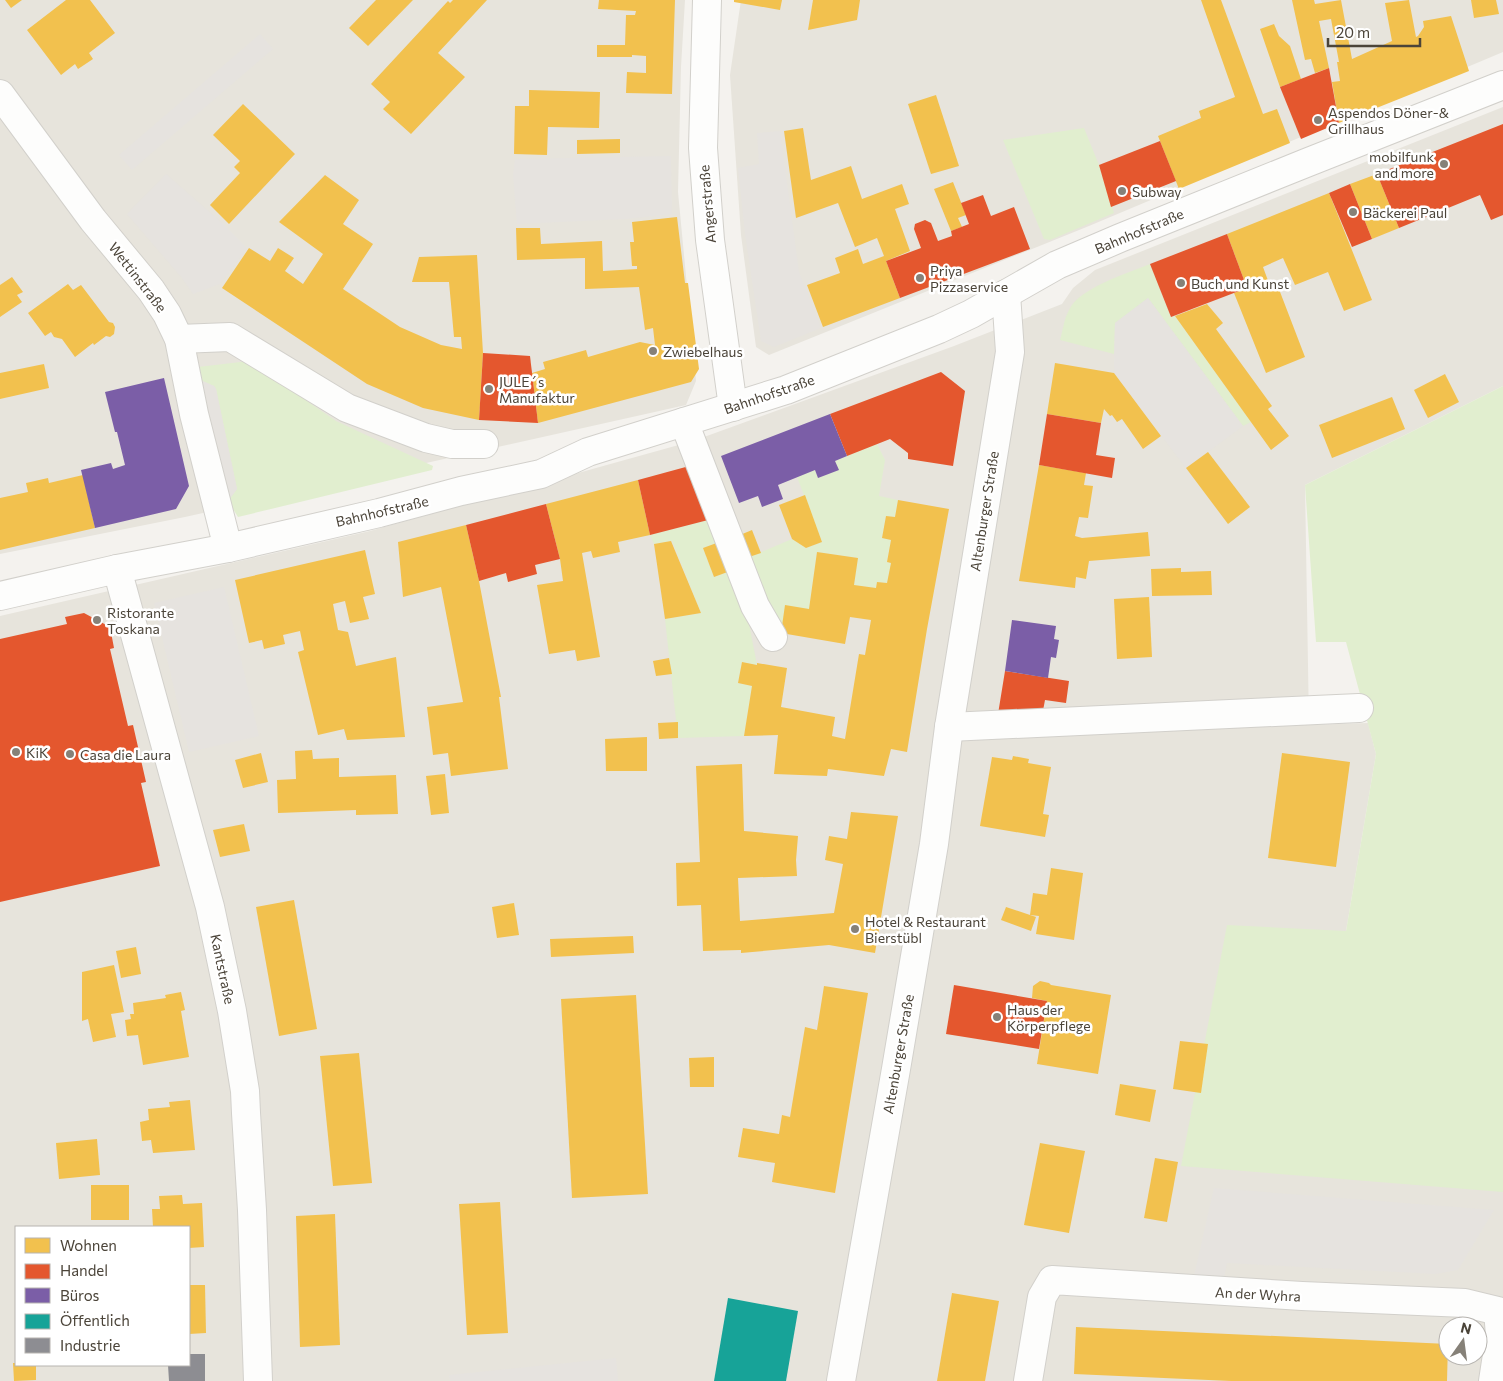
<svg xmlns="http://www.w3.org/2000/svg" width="1503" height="1381" viewBox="0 0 1503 1381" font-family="Commissioner,sans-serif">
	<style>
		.residential { fill: #e7e4dc; fill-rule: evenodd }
		.green { fill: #e1eecf }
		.parking { fill: #e6e3df }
		.homes { fill: #f2c14e }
		.shops { fill: #e4572e }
		.offices { fill: #7b5ea7 }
		.public { fill: #17a398 }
		.industry { fill: #8d8d92 }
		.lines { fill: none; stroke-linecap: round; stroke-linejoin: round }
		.minor-casing { stroke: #d2d0cb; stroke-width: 30 }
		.minor { stroke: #fdfdfc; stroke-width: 28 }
		.poi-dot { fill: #868178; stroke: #fff; stroke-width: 2 }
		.labels { text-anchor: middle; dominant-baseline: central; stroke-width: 5; stroke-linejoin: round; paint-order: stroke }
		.poi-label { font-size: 14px; fill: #4b4439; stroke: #fff; text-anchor: start }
		.street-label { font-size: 14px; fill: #4b4439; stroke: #fff }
	</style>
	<rect width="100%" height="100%" fill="#f4f2ee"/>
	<!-- residential -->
	<g class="residential">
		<polygon points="0,0 685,0 681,67 678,192 696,381 686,405 185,517 0,554"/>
		<polygon points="741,0 1503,0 1503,52 1089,226 769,355 756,347 741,235 730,75"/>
		<path d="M1503,107V386L1305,485L1309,725L1368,723L1376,754L1346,931L1503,1191V1381H0V616L370,531L693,441L954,346L1062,304L1073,288L1095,270ZM16,1227H189V1365H16ZM1448,1326H1478V1356H1448Z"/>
	</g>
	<!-- green -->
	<g class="green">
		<polygon points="1084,128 1099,165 1114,213 1050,240 1044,239 1003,140"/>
		<path d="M1150,264L1171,317L1175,316L1251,422L1243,426L1148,298L1115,323L1114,354L1060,340C1063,330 1064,319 1069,310C1079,288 1128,273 1150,264Z"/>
		<polygon points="249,361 336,421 433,466 432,470 238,517 228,501 237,489 216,389 214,386 200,380 198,367"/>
		<polygon points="1503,386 1503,1192 1181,1166 1227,925 1346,931 1376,754 1346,642 1316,642 1305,485"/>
		<polygon points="877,444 885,460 879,496 898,500 895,517 886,516 882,538 891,540 887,562 891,563 887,583 877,582 876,588 854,585 858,558 817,552 809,609 781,633 764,609 750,557 792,539 806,548 822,542 797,477 815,470 818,478 838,470 835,461"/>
		<polygon points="712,519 722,541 703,548 714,577 733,570 745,603 757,665 742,662 738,683 752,686 744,736 678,738 665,619 701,613 672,541 654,544 650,535"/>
	</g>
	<!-- parking -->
	<g class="parking">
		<polygon points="260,34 273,49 132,170 119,155"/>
		<polygon points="780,131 799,272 821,328 774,347 761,341 745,234 738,168 759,164 757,133"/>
		<polygon points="671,156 672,214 626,219 517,224 513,175 515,159"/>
		<polygon points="166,174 222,223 247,248 220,284 193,294 182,278 127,214"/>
		<polygon points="1148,298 1243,426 1186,468 1114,373 1115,323"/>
		<polygon points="200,380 214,386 216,389 237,489 228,501"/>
		<polygon points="224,587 259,736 189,752 154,603"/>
		<polygon points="1214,1188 1494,1210 1458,1270 1435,1274 1227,1263 1224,1277 1194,1276"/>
		<polygon points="616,1358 618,1381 450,1381 449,1375"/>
	</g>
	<!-- homes -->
	<g class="homes">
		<polygon points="5,0 22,0 11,8"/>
		<polygon points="66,0 90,0 115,33 89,53 93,59 78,69 75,64 61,75 27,30"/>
		<polygon points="376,0 413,0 368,46 349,28"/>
		<polygon points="453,0 487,0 438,53 465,77 411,134 383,109 390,102 371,84 448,1 450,3"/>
		<polygon points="599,0 675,0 672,94 626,93 627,72 646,73 646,56 632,55 632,57 597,57 597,45 625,45 626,15 635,15 636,11 598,9"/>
		<polygon points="734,0 782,0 780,10 734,2"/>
		<polygon points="813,0 860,0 857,20 808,30"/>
		<polygon points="1201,0 1221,0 1263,114 1277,109 1290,143 1179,189 1158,136 1201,118 1199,111 1235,97"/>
		<polygon points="1292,0 1314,0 1315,4 1341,0 1352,59 1392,41 1385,3 1409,0 1416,37 1418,36 1424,27 1423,21 1451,16 1469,71 1339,123 1332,82 1340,81 1337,62 1339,62 1331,19 1319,21 1329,68 1315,73 1311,59 1305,60"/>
		<polygon points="1471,0 1496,0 1499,14 1474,18"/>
		<polygon points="1274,24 1279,36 1290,46 1301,79 1280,87 1260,29"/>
		<polygon points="529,90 600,92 599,128 548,127 547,155 514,154 515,106 529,106"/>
		<polygon points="936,95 959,166 931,174 908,104"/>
		<polygon points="243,104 295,154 229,224 210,205 240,173 234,167 240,161 213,135"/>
		<polygon points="803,128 811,180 851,166 862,199 902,184 909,204 895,209 910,251 886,261 900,298 823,327 807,285 840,273 835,258 858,249 863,264 884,256 877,238 855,247 838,203 796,218 784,131"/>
		<polygon points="620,139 620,153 577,154 577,140"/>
		<polygon points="1377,174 1399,228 1372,239 1350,184"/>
		<polygon points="325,175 359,200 343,224 373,244 343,289 400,327 441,345 462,349 461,337 454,337 449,282 412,282 419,257 477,255 483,353 479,420 423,408 367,384 222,288 249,248 270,261 278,248 294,258 285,271 303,284 323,254 279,222"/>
		<polygon points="953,182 966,215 958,218 962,227 951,231 934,189"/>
		<polygon points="1329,193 1372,300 1344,311 1328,272 1295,285 1283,258 1263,267 1270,286 1277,284 1305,357 1266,373 1234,293 1247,288 1227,234"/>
		<polygon points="677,217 685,283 688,283 699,369 691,382 538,423 532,373 545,369 543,362 586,350 588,357 640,342 655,345 653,328 645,330 639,287 585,289 585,258 517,260 516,228 540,228 541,244 602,241 603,271 637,269 637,266 632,266 630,242 634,242 632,222"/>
		<polygon points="12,277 23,292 17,295 22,302 0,317 0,285"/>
		<polygon points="68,284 73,290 81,285 109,322 113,323 115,327 114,334 110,337 106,336 94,345 93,343 75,357 62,339 54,337 51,332 45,336 28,313"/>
		<polygon points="1207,304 1223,323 1216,329 1272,406 1268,409 1289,436 1271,450 1175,316"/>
		<polygon points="1055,363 1114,373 1161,436 1143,449 1122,419 1117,422 1112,415 1110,416 1104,409 1101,423 1047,414"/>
		<polygon points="44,364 49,388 0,399 0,373"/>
		<polygon points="1445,374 1459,402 1428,418 1414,390"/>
		<polygon points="1392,397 1405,429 1332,458 1319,425"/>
		<polygon points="1208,452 1250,507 1228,524 1186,468"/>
		<polygon points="1039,465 1086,473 1084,485 1093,486 1088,518 1079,517 1075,536 1082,538 1148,532 1150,556 1089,561 1086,579 1076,577 1075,588 1019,581"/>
		<polygon points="83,475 95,528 0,550 0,498 28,492 26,483 48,478 49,483"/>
		<polygon points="638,480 650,535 618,542 620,552 593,558 591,551 582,553 600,657 577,661 575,650 549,654 537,585 563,581 560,559 546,504"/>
		<polygon points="805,495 822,542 806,548 792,539 779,505"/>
		<polygon points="898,500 949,509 927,629 907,752 891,749 884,776 828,769 827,776 774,774 778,735 744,736 752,686 738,683 742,662 757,665 757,663 787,668 781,707 835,717 832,736 845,739 859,654 865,655 871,620 850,617 845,644 781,633 785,605 809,609 817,552 858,558 854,585 876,588 877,582 887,583 891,563 887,562 891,540 882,538 886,516 895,517"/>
		<polygon points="466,525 479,581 501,697 499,697 508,769 451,776 448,753 433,755 427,707 463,702 441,587 403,597 398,542"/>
		<polygon points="752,530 761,553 749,557 740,535"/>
		<polygon points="671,541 701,613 665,619 654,544"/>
		<polygon points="722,541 733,570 714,577 703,548"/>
		<polygon points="365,550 375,594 363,597 369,619 350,623 345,601 333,604 338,630 348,632 356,666 396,657 405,737 347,740 344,729 318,735 298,652 304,650 300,631 283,635 285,644 264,649 262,640 249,643 235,580"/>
		<polygon points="1181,568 1181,572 1211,571 1212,595 1152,596 1151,569"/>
		<polygon points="1149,597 1152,657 1117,659 1114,599"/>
		<polygon points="669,658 672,674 656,676 653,661"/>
		<polygon points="678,722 678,738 659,739 658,723"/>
		<polygon points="647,737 647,771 606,771 605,739"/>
		<polygon points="312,750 313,759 339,758 339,777 396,775 398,814 356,815 356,810 278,813 277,780 296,779 295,751"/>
		<polygon points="261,753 268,782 243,788 235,760"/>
		<polygon points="1282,753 1350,762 1336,867 1268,858"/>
		<polygon points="1013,756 1029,759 1028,763 1051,767 1043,814 1049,815 1045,837 980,826 992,757 1012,760"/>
		<polygon points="742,764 744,831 798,836 796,860 797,876 738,878 740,921 834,913 843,864 825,860 829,836 847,839 851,812 898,816 875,953 829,945 741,953 741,950 703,951 701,905 677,906 676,863 700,862 696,766"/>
		<polygon points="445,774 449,813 431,815 426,776"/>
		<polygon points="244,824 250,851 220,857 213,830"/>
		<polygon points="1051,868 1083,873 1074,940 1036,934 1039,916 1030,915 1033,893 1047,895"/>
		<polygon points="294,900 317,1029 279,1036 256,907"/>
		<polygon points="514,903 519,935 497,938 492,907"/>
		<polygon points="1006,907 1036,917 1031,931 1001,920"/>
		<polygon points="633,936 634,953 551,957 550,939"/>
		<polygon points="136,947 141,974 121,978 116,951"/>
		<polygon points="114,965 124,1012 111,1014 116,1037 93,1042 88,1019 82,1021 82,972"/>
		<polygon points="1040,981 1049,983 1051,985 1111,995 1098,1074 1037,1064 1047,1001 1032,998 1033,986"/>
		<polygon points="824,986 868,993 835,1193 772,1182 775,1163 738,1157 743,1128 779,1134 782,1115 790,1117 805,1027 817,1030"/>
		<polygon points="181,992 185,1010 181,1011 189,1057 143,1065 138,1035 127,1036 125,1020 131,1019 130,1014 134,1014 133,1003 166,998 165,995"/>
		<polygon points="636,995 648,1194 572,1198 561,999"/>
		<polygon points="1180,1041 1208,1044 1201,1093 1173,1089"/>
		<polygon points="359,1053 372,1183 333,1186 320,1056"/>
		<polygon points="714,1057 714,1087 690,1087 689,1058"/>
		<polygon points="1120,1084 1156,1090 1150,1122 1115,1115"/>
		<polygon points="190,1100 195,1150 153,1153 151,1140 142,1141 140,1122 149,1120 148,1109 170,1107 169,1102"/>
		<polygon points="97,1139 100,1175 59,1179 56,1143"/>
		<polygon points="1040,1143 1085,1151 1069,1233 1024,1225"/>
		<polygon points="1155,1158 1178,1162 1167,1222 1144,1218"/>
		<rect x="91" y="1185" width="38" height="35"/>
		<polygon points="182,1195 183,1204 202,1203 204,1247 189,1248 189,1227 153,1227 152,1209 160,1209 159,1196"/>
		<polygon points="500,1202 508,1333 467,1335 459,1204"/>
		<polygon points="335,1214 340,1345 300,1347 296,1216"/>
		<polygon points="189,1285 205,1285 206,1333 189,1334"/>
		<polygon points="952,1293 999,1301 985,1381 937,1381"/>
		<polygon points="1076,1327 1448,1344 1447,1381 1231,1381 1074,1374"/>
		<polygon points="13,1363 16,1363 16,1365 36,1365 36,1380 14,1381"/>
	</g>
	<!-- shops -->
	<g class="shops">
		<polygon points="1329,68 1339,123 1301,139 1280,87"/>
		<polygon points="1503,124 1503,215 1491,220 1480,195 1399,228 1377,174"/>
		<polygon points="1160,141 1176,181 1111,207 1099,165"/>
		<polygon points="1350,184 1372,239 1352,247 1329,193"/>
		<polygon points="983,195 991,216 1014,207 1030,249 900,298 886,261 921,248 914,229 915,224 925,220 931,223 938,241 952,236 951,231 969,224 961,203"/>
		<polygon points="1227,234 1247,288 1171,317 1150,264"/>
		<polygon points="483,353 530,356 538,423 479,420"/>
		<polygon points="941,372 965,391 953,466 908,459 908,453 890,439 847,456 830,414"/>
		<polygon points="1047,414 1101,423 1096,455 1115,458 1112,478 1039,465"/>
		<polygon points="693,465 712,519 650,535 638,480"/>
		<polygon points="546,504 560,559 535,565 537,574 508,582 506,573 479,581 466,525"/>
		<polygon points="84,613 110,627 114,648 110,649 128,726 133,725 146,782 141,783 160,866 0,902 0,639 67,624 65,617"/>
		<polygon points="1005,671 1069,681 1066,703 1045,700 1042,716 998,714"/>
		<polygon points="954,985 1047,1001 1039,1049 946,1034"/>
	</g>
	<!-- offices -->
	<g class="offices">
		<polygon points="164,378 189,486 176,509 95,528 81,470 111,463 113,469 125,465 117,432 115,432 105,392"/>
		<polygon points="830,414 847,456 835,461 839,470 818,478 815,470 778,485 783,499 762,507 758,496 739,503 721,456"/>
		<polygon points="1012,620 1056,626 1054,639 1059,640 1056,658 1051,657 1048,678 1005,671"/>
	</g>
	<!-- public -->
	<polygon class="public" points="728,1298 798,1311 786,1381 714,1381"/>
	<!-- industry -->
	<polygon class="industry" points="189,1354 205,1354 205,1381 169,1381 168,1365 189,1365"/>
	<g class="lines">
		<defs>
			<g id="minor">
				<polyline points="707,0 703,148 710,240 733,407"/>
				<polyline points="0,94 93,220 151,290 167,314 179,339 194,414 228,548"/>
				<polyline points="179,339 230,337 347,408 426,438 452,444 484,444"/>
				<polyline points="684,422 755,606 773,637"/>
				<polyline points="117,569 210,907 232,1011 245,1091 246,1113 252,1210 258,1381"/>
				<polyline points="0,596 117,569 228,548 379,513 461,491 541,474 588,452 786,390 939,329 971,314 1057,265 1120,238 1306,163 1503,85"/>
				<polyline points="949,727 1359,708"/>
				<polyline points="841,1381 896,1069 934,844 949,727 1010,352 1006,294"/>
				<polyline points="1028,1381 1042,1297 1052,1280 1302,1296 1465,1303 1498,1311 1500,1335 1493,1381"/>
			</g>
		</defs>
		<!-- minor casing -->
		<use href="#minor" class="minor-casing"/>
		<!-- minor -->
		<use href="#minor" class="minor"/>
	</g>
	<!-- markers -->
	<g class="poi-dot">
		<circle cx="1318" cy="120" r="5"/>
		<circle cx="1444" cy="164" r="5"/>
		<circle cx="1122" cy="191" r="5"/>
		<circle cx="1353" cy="212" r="5"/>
		<circle cx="920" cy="278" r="5"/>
		<circle cx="1181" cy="283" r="5"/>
		<circle cx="653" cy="351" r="5"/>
		<circle cx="489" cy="389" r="5"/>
		<circle cx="97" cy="620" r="5"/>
		<circle cx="16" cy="752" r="5"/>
		<circle cx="70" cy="754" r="5"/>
		<circle cx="855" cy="929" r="5"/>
		<circle cx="997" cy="1017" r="5"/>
	</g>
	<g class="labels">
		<!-- poi labels -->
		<g class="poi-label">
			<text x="1328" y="112">Aspendos Döner-&amp;<tspan x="1328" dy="16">Grillhaus</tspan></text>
			<text x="1434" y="156" text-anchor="end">mobilfunk<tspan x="1434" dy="16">and more</tspan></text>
			<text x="1132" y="191">Subway</text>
			<text x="1363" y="212">Bäckerei Paul</text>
			<text x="930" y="270">Priya<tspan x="930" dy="16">Pizzaservice</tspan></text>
			<text x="1191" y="283">Buch und Kunst</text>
			<text x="663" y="351">Zwiebelhaus</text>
			<text x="499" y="381">JULE´s<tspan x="499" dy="16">Manufaktur</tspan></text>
			<text x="107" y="612">Ristorante<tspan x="107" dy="16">Toskana</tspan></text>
			<text x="26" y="752">KiK</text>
			<text x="80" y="754">Casa die Laura</text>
			<text x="865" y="921">Hotel &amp; Restaurant<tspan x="865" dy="16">Bierstübl</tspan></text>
			<text x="1007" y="1009">Haus der<tspan x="1007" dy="16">Körperpflege</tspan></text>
		</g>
		<!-- street labels -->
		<g class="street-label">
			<text transform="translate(707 204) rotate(-95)">Angerstraße</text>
			<text transform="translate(1139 231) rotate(-23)">Bahnhofstraße</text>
			<text transform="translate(138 277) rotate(52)">Wettinstraße</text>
			<text transform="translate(769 394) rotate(-19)">Bahnhofstraße</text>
			<text transform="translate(382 511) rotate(-13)">Bahnhofstraße</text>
			<text transform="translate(984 511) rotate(-81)">Altenburger Straße</text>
			<text transform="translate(223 969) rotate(78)">Kantstraße</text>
			<text transform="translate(898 1054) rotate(-80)">Altenburger Straße</text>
			<text transform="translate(1258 1294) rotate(3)">An der Wyhra</text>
		</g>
	</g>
	<!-- legend -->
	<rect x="15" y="1226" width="175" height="140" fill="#ffffff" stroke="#b7b4b0"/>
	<rect x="25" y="1238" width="25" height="15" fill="#f2c14e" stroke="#b7b4b0"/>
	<text x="60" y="1251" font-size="15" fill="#4b4439">Wohnen</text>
	<rect x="25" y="1264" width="25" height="15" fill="#e4572e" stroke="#b7b4b0"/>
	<text x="60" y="1276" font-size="15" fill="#4b4439">Handel</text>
	<rect x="25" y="1288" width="25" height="15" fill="#7b5ea7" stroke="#b7b4b0"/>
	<text x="60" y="1301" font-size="15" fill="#4b4439">Büros</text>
	<rect x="25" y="1314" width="25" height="15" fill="#17a398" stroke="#b7b4b0"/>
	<text x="60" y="1326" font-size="15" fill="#4b4439">Öffentlich</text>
	<rect x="25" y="1338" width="25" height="15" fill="#8d8d92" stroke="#b7b4b0"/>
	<text x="60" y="1351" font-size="15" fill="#4b4439">Industrie</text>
	<!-- north arrow -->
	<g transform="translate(1463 1341) rotate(14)"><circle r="24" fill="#ffffff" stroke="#b7b4b0"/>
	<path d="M0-4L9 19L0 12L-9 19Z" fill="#868178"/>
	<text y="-8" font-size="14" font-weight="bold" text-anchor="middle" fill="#4b4439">N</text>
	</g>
	<!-- scale -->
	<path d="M1328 38v8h92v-8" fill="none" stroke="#4b4439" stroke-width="2.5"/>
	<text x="1336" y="38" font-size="15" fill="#4b4439" stroke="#ffffff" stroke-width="4" paint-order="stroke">20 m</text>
</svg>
